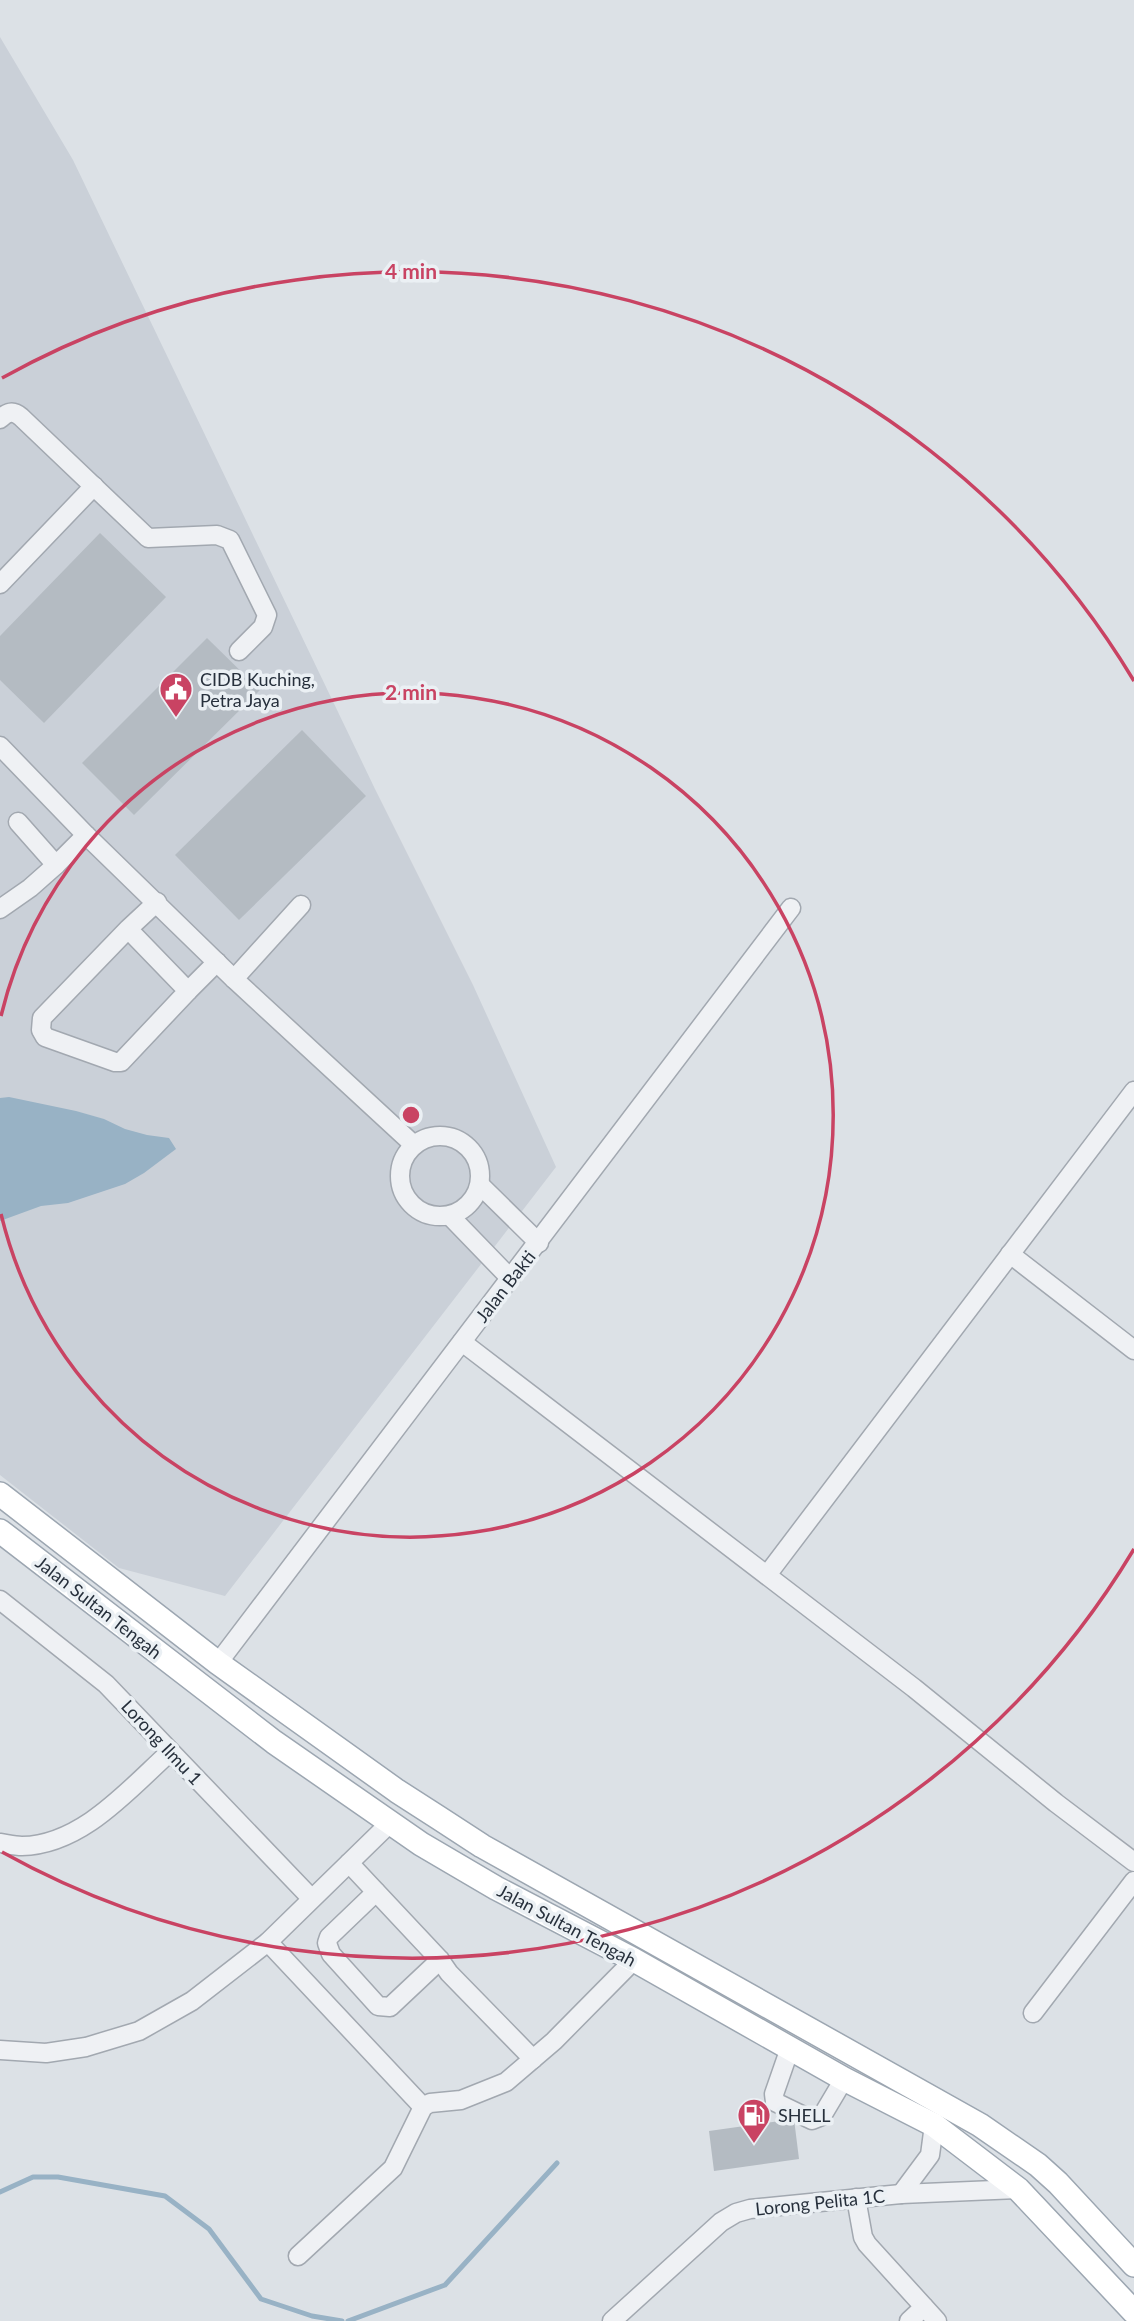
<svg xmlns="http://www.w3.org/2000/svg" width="1134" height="2321" viewBox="0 0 1134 2321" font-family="Lato,sans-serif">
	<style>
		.built { fill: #cad0d8 }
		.water { fill: #98b2c5 }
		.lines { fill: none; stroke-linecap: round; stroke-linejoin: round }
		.stream { stroke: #98b2c5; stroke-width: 5 }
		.building { fill: #b4bbc2 }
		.minor-casing { stroke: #a2a8b0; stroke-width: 21 }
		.major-casing { stroke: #9ca6b1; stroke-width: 26 }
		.minor { stroke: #eff1f4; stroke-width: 18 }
		.major { stroke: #fff; stroke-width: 23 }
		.ring { fill: none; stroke: #c94363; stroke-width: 3.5 }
		.labels { text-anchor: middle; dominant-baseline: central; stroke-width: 7; stroke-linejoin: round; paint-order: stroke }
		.poi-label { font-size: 18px; fill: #27303c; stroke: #ebf0f4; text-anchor: start }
		.street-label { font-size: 18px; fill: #27303c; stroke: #ebf0f4 }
		.centre { fill: #c94363; stroke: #ebf0f4; stroke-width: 3.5 }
		.ring-label { font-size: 21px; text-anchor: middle; font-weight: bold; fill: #c94363; stroke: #ebf0f4; stroke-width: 7; stroke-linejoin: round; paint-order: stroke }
	</style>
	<rect width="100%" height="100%" fill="#dce1e6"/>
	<!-- built -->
	<polygon class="built" points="0,37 73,160 375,789 473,985 556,1167 225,1596 119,1568 0,1475"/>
	<!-- water -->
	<polygon class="water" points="9,1097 76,1111 104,1119 125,1129 147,1135 169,1138 176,1149 144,1173 125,1184 68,1203 41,1206 0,1221 0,1098"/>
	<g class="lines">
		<!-- stream -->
		<g class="stream">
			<polyline points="0,2192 33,2177 58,2177 165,2196 209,2229 261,2299 312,2316 342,2321"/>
			<polyline points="348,2321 445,2285 557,2163"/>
		</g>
	</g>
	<!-- building -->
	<g class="building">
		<polygon points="100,533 166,597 44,723 0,680 0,636"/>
		<polygon points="207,638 260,690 134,815 82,763"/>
		<polygon points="302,730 366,796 239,920 175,855"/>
		<polygon points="794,2119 799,2159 714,2171 709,2131"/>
	</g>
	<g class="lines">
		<defs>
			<g id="minor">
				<path d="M0,419C7,412 13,410 21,417L148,538L217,535L230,540L267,615L263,627L239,651"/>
				<polyline points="0,584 94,486"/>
				<polyline points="0,746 86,835 234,979 414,1145"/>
				<polyline points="18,822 56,865 86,835"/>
				<polyline points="0,909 30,888 56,865"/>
				<polyline points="128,929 42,1018 41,1030 45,1037 115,1062 121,1062 188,991 128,929 157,902"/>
				<polyline points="234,979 301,905"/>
				<polyline points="188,991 217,962"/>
				<circle cx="440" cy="1176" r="40"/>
				<polyline points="480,1185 539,1243"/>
				<polyline points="450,1216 510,1278"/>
				<polyline points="1010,1254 1134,1350"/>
				<polyline points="462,1342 914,1688 1056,1803 1134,1862"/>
				<polyline points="767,1575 1134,1091"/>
				<polyline points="0,1600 106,1684 311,1898"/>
				<polyline points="218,1663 791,908"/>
				<path d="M0,1843C7,1844 15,1846 22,1846C82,1845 129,1789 170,1752"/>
				<polyline points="349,1863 440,1960 449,1973 533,2059"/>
				<polyline points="376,1892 329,1937 327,1943 331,1954 378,2006 390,2007 440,1960"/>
				<polyline points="268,1942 423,2107"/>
				<polyline points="1033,2013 1134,1881"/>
				<polyline points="790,2048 774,2094 775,2102 812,2120 822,2116 844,2079"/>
				<polyline points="0,2050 46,2053 86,2047 139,2031 192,2001 268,1942 390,1823"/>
				<polyline points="901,2194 930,2155 934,2125"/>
				<polyline points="856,2198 863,2237 867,2244 937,2321"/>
				<polyline points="298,2256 393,2168 423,2107 430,2103 461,2100 506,2082 554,2041 634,1960"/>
				<polyline points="612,2321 721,2222 736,2213 750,2209 901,2194 1018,2189"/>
				<polyline points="909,2321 924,2307"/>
			</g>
			<g id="major">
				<polyline points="0,1494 218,1663 397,1791 439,1818 482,1846 980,2125 1038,2165 1058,2183 1134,2265"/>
				<polyline points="0,1531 274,1742 421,1844 496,1888 634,1960 844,2079 934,2125 1018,2189 1134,2312"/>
			</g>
		</defs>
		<!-- minor casing -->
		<use href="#minor" class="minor-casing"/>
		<!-- major casing -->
		<use href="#major" class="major-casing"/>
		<!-- minor -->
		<use href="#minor" class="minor"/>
		<!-- major -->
		<use href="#major" class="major"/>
	</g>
	<!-- distance rings -->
	<g class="ring">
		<path d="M1 1016A422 422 0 1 1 1 1214"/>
		<path d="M1134 1549A843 843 0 0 1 2 1852M2 378A843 843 0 0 1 1134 681"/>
	</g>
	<!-- icons -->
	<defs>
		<symbol id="civic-pin" viewBox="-11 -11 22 30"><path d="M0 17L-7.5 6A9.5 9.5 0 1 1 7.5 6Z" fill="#c94363" stroke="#ebf0f4"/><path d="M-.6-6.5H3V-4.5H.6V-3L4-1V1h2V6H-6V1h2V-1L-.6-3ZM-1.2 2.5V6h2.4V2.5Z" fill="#fff"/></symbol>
		<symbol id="fuel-pin" viewBox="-11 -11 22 30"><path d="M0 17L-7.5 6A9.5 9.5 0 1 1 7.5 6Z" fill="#c94363" stroke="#ebf0f4"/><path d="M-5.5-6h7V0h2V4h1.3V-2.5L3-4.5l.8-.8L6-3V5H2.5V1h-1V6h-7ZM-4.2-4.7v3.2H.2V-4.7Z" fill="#fff"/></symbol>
	</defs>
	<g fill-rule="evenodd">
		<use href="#civic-pin" x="157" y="670" width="38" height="52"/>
		<use href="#fuel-pin" x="735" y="2096" width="38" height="52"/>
	</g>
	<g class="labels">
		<!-- poi labels -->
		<g class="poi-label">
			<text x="200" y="679">CIDB Kuching,<tspan x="200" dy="21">Petra Jaya</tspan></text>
			<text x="778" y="2115">SHELL</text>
		</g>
		<!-- street labels -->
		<g class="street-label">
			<text transform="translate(505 1286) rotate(-52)">Jalan Bakti</text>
			<text transform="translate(99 1607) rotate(38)">Jalan Sultan Tengah</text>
			<text transform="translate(162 1742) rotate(47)">Lorong Ilmu 1</text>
			<text transform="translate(567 1925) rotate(28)">Jalan Sultan Tengah</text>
			<text transform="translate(820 2202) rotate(-6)">Lorong Pelita 1C</text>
		</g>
	</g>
	<circle cx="411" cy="1115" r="10" class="centre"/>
	<g class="ring-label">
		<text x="411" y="279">4 min</text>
		<text x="411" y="700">2 min</text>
	</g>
</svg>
